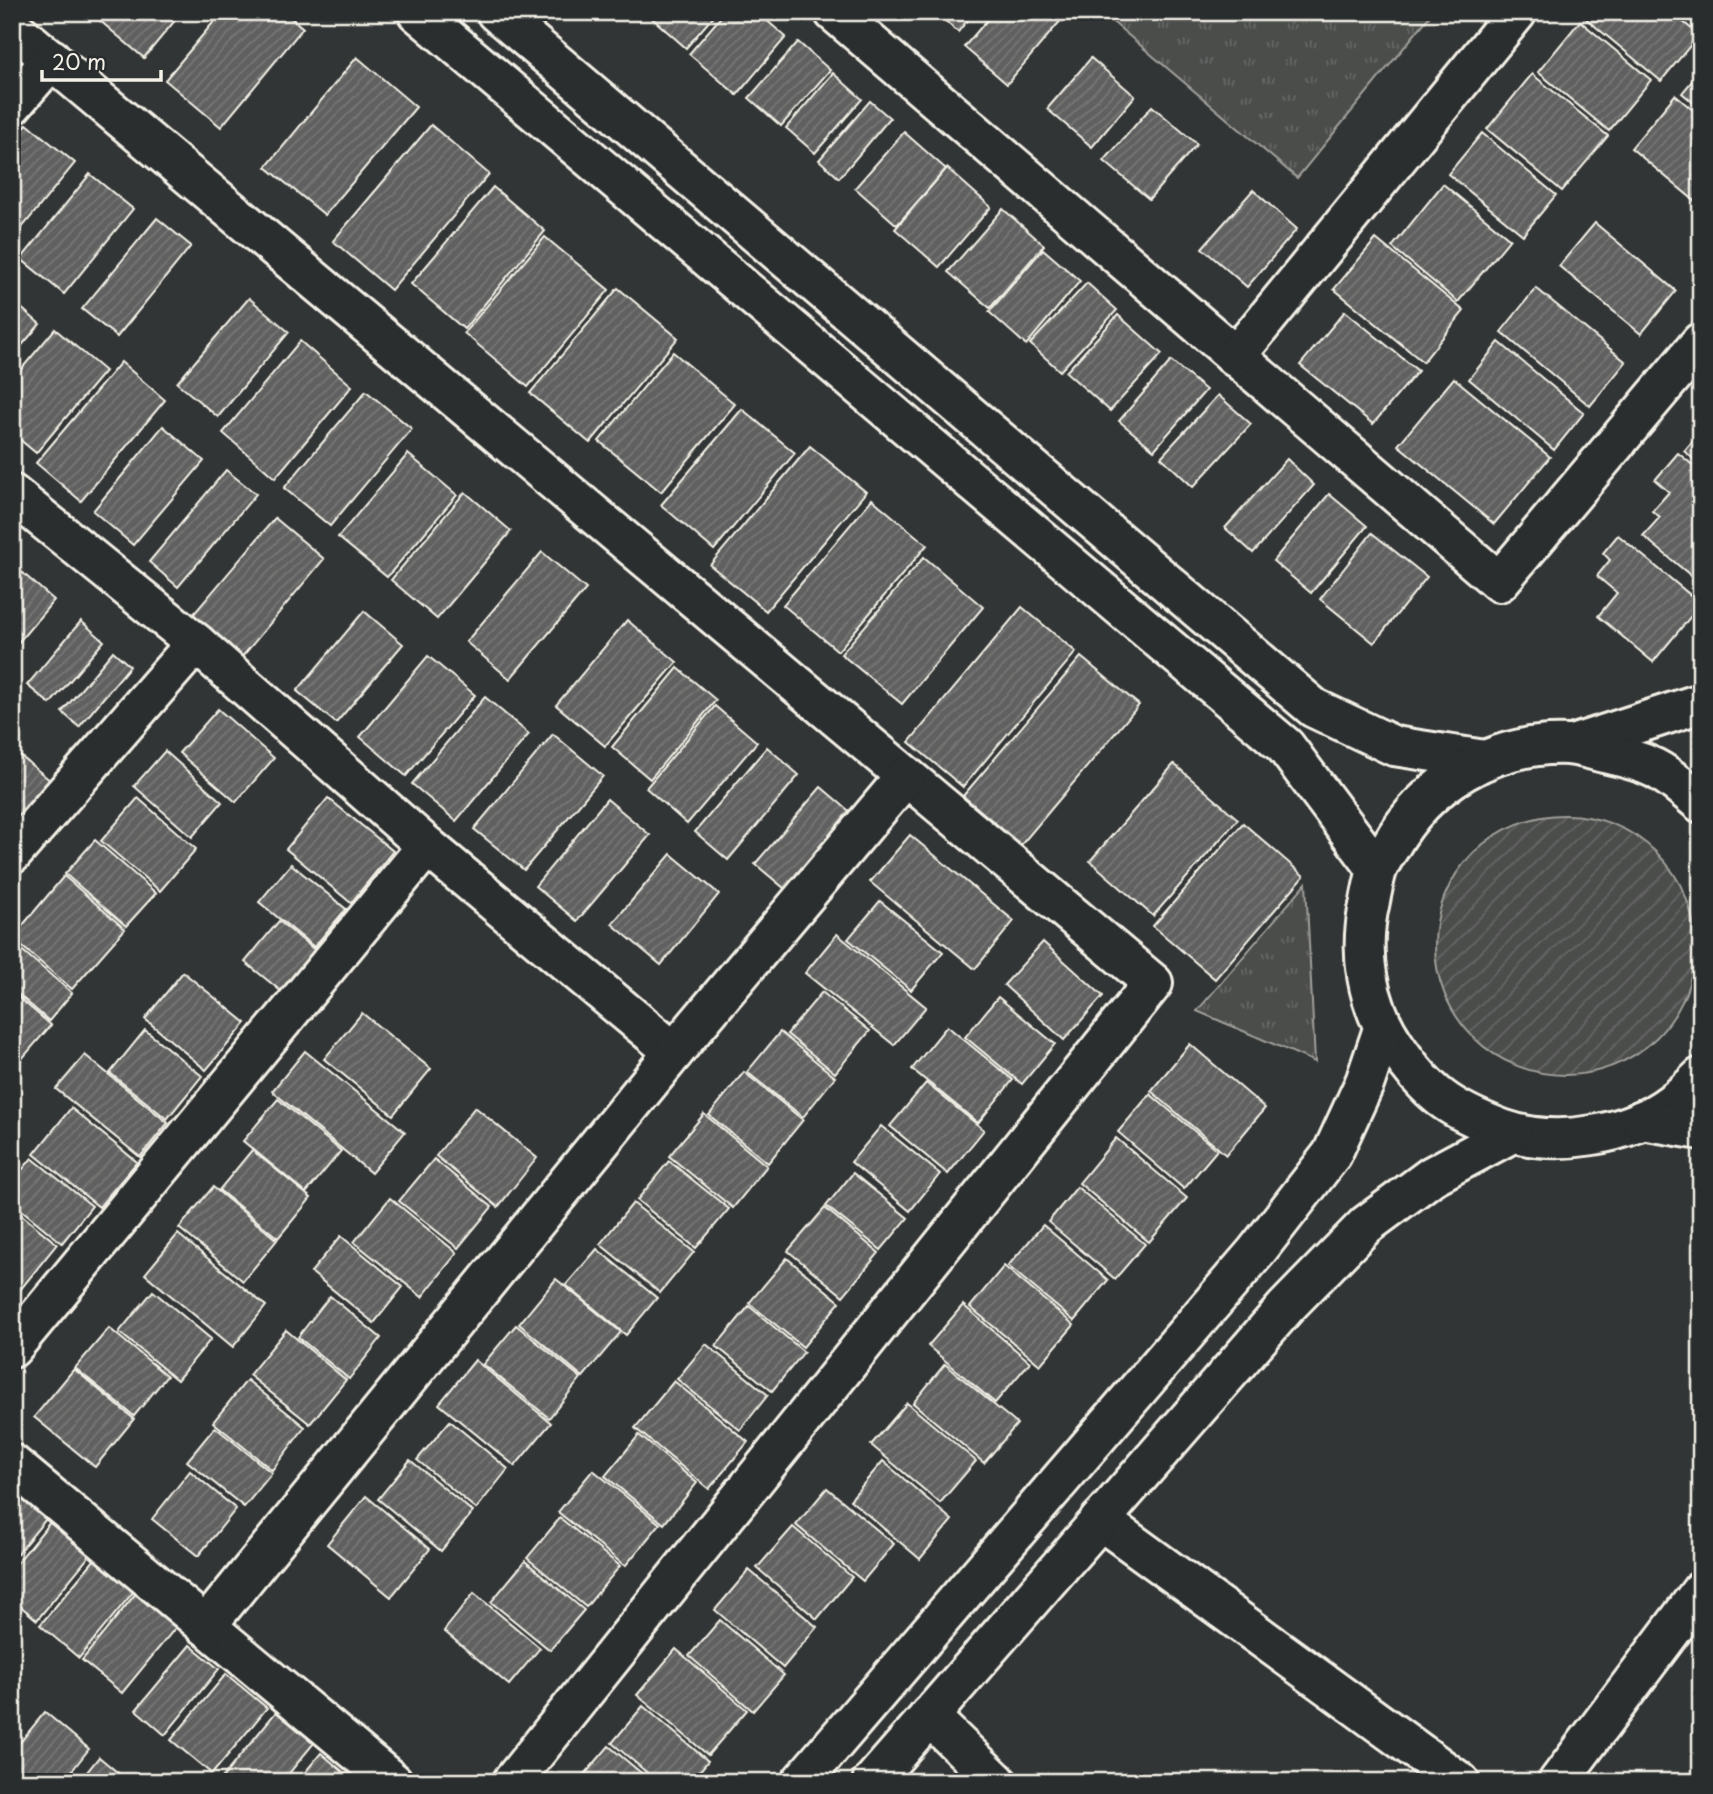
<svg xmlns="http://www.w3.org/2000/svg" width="1713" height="1794" viewBox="0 0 1713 1794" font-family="'Playpen Sans',sans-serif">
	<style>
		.park { fill: url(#park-tufts); stroke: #a09f9a; stroke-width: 2 }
		.garden { fill: url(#garden-furrows); stroke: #a09f9a; stroke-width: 2 }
		.building { fill: url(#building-hatch); stroke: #f4f1e8; stroke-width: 2 }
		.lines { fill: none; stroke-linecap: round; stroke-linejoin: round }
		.minor-casing { stroke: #f4f1e8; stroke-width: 44 }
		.minor { stroke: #2a2d2e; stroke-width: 38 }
	</style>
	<defs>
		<pattern id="park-tufts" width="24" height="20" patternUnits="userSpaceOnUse" patternTransform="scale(1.75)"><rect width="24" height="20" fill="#4b4d4c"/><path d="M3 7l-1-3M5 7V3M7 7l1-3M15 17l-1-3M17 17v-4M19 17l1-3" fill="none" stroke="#666766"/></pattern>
		<pattern id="garden-furrows" width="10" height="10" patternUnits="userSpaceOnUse" patternTransform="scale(1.75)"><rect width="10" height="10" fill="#4b4d4c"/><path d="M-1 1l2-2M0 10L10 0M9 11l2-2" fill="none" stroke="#666766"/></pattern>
		<pattern id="building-hatch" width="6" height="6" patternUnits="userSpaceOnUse" patternTransform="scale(1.75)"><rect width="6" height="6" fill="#5f605f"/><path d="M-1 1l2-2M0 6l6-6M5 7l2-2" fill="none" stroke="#777776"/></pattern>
	</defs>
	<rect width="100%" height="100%" fill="#323535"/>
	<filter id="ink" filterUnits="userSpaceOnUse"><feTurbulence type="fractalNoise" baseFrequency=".0143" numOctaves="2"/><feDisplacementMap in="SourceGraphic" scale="14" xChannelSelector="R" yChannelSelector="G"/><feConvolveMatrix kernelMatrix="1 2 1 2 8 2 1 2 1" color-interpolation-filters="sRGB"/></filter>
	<g filter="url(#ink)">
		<!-- park -->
		<g class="park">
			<polygon points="1101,12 1433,12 1297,178"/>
			<polygon points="1306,883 1315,1062 1197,1011"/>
		</g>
		<!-- garden -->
		<circle class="garden" cx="1565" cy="945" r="130"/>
		<!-- building -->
		<g class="building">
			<polygon points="93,12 182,12 144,58 92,14"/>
			<polygon points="222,12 284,12 303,28 221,127 165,80"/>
			<polygon points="645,12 717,12 686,48"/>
			<polygon points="725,12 757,12 786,37 737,95 689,54"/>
			<polygon points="935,12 974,12 958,32"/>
			<polygon points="994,12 1054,12 1062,19 1007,84 964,47"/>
			<polygon points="1578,12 1671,12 1699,35 1661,81"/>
			<polygon points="1580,21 1651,80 1609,131 1538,72"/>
			<polygon points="798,42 830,70 781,126 749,98"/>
			<polygon points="357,57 416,107 325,215 266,167"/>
			<polygon points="1091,58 1135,96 1092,147 1047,109"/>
			<polygon points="1701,70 1701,109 1682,93"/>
			<polygon points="833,73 862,99 815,153 786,128"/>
			<polygon points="1532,74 1608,136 1562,191 1487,129"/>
			<polygon points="1675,95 1701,117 1701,206 1631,148"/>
			<polygon points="870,101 890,118 839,178 819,160"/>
			<polygon points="1152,106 1197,144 1149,199 1104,161"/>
			<polygon points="27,124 75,163 12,240 12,142"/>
			<polygon points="431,125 489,174 391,290 333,241"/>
			<polygon points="904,132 946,169 897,225 855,188"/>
			<polygon points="1482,133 1556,195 1523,235 1448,174"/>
			<polygon points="947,168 991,207 939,267 895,229"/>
			<polygon points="90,174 133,209 64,294 21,259"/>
			<polygon points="1443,184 1510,239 1458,302 1392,247"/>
			<polygon points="493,187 545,231 464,329 411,284"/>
			<polygon points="1253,190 1297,229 1247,287 1202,248"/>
			<polygon points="1003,209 1044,245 990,308 948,272"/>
			<polygon points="157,218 191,246 117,337 82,309"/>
			<polygon points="1595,223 1676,291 1641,334 1559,266"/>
			<polygon points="545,237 609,290 528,387 464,333"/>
			<polygon points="1376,239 1464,311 1423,362 1334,289"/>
			<polygon points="1043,249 1080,281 1026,345 989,312"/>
			<polygon points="1087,283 1117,310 1060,371 1030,344"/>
			<polygon points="618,288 678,338 590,443 530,393"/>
			<polygon points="1536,288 1626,362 1590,406 1501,332"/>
			<polygon points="249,298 289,332 218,417 177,383"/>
			<polygon points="12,300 40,324 12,357"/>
			<polygon points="1345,311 1418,371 1373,424 1300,365"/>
			<polygon points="1118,315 1162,354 1110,411 1066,372"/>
			<polygon points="55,329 105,371 36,453 12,433 12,380"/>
			<polygon points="300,341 352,386 275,478 223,433"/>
			<polygon points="1499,342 1584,413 1554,450 1469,379"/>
			<polygon points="673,352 735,404 661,492 599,441"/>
			<polygon points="1171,361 1206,390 1154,450 1119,421"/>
			<polygon points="121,362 165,400 81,501 36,463"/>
			<polygon points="1454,378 1550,457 1494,524 1398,445"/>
			<polygon points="366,391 412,429 330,526 284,488"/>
			<polygon points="1218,395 1251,424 1193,487 1161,457"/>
			<polygon points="742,409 795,453 714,550 661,505"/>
			<polygon points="163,426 204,461 133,545 93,511"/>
			<polygon points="1701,431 1701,465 1684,451"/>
			<polygon points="810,446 866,492 766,611 710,565"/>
			<polygon points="1678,453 1701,472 1701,584 1643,536 1660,517 1652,511 1669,492 1655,480"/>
			<polygon points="408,454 457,495 387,577 338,537"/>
			<polygon points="1287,459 1314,485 1253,553 1225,528"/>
			<polygon points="226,470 256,494 178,587 149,562"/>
			<polygon points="465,492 511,531 437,619 391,580"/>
			<polygon points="1329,494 1367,526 1311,593 1273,561"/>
			<polygon points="872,499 927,545 838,651 783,605"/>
			<polygon points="275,518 324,559 242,657 192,616"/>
			<polygon points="1372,533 1427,577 1374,643 1320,599"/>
			<polygon points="1618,535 1701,604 1653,662 1598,616 1617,593 1597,576 1610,560 1603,553"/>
			<polygon points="542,552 586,589 510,679 466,642"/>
			<polygon points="924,557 983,607 902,704 841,654"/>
			<polygon points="18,569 54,600 12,650 12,576"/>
			<polygon points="1022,607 1076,652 963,787 909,742"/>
			<polygon points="364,611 403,644 336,723 297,691"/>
			<polygon points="627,620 677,662 605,746 556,705"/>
			<polygon points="81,621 104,641 50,704 27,685"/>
			<polygon points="113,651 130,666 79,727 62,712"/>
			<polygon points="428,656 475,695 406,776 360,737"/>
			<polygon points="1081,657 1139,705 1021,845 963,796"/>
			<polygon points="678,668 716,700 650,779 612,747"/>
			<polygon points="485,697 529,734 456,821 412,784"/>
			<polygon points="715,706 757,742 687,824 646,788"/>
			<polygon points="218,709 274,758 236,802 179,753"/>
			<polygon points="553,734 603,776 524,870 474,829"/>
			<polygon points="767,747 799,775 728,860 695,832"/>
			<polygon points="12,749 57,786 12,838"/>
			<polygon points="165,751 222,802 192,837 134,786"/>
			<polygon points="1174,764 1238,819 1153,916 1090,861"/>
			<polygon points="821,787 861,821 796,898 755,864"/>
			<polygon points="138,798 196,849 160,891 101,841"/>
			<polygon points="328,798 393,851 351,903 286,849"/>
			<polygon points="607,799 650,835 577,921 535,886"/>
			<polygon points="1243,823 1304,876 1215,979 1153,926"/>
			<polygon points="910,835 1014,921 975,969 870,882"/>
			<polygon points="95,840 156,893 126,926 65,874"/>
			<polygon points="671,854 719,894 661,965 612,924"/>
			<polygon points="291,864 346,909 314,947 259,902"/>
			<polygon points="64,876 125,929 72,989 12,938"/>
			<polygon points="880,901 943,952 911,990 848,939"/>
			<polygon points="279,921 321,955 287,996 245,962"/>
			<polygon points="837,934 926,1007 894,1045 805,973"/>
			<polygon points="1043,942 1103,996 1064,1040 1004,985"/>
			<polygon points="17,946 72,993 49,1021 12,989 12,952"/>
			<polygon points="183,972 246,1023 206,1070 145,1019"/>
			<polygon points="12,992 51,1025 21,1060 12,1053"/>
			<polygon points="822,992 870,1031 835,1073 787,1034"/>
			<polygon points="998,997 1055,1044 1022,1084 965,1037"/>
			<polygon points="362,1013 431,1069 393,1115 324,1059"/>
			<polygon points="947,1026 1013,1080 978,1123 912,1069"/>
			<polygon points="145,1030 202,1076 167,1119 110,1073"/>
			<polygon points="780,1032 835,1077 803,1117 747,1072"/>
			<polygon points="1190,1044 1265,1108 1226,1155 1151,1091"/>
			<polygon points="305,1051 405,1132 371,1173 272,1091"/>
			<polygon points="85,1055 168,1123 140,1157 56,1089"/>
			<polygon points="744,1072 803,1120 768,1163 709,1115"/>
			<polygon points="926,1083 984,1130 948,1174 890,1126"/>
			<polygon points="1150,1094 1217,1150 1184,1189 1118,1132"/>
			<polygon points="278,1099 341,1151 306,1193 243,1141"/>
			<polygon points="475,1107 537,1158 498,1207 436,1156"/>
			<polygon points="71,1108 137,1162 99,1207 34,1154"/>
			<polygon points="704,1114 767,1166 733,1208 669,1156"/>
			<polygon points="881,1126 940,1174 910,1211 851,1162"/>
			<polygon points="1116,1138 1187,1198 1149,1242 1079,1183"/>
			<polygon points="252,1150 311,1198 278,1238 219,1190"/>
			<polygon points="32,1158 92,1206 62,1243 12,1202 12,1182"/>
			<polygon points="434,1159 492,1207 458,1248 399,1201"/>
			<polygon points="669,1161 729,1209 696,1248 637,1200"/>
			<polygon points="853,1173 908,1218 881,1250 826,1206"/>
			<polygon points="213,1187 277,1240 243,1281 179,1228"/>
			<polygon points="1077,1187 1145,1244 1115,1279 1048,1222"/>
			<polygon points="390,1198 457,1253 422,1297 354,1242"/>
			<polygon points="633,1203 694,1252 660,1293 600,1244"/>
			<polygon points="12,1207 57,1244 20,1290 12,1284"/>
			<polygon points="825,1208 879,1253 843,1296 788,1251"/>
			<polygon points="1043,1225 1108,1280 1074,1321 1008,1266"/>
			<polygon points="178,1234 266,1306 233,1347 145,1274"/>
			<polygon points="341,1236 403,1287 374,1323 311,1272"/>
			<polygon points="597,1249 657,1298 626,1335 566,1285"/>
			<polygon points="787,1258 840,1302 803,1347 749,1303"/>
			<polygon points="1004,1266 1074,1325 1040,1365 970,1307"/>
			<polygon points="556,1279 621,1332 583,1377 519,1324"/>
			<polygon points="153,1291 211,1339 177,1380 119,1332"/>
			<polygon points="330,1296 381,1338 349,1379 298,1337"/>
			<polygon points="963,1305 1030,1362 995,1403 928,1346"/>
			<polygon points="749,1306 804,1352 772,1391 716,1346"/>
			<polygon points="516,1325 581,1378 549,1418 483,1364"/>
			<polygon points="109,1328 167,1376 134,1416 75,1368"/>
			<polygon points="286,1330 346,1380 310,1424 249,1375"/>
			<polygon points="706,1344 768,1395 740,1430 677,1379"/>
			<polygon points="475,1360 551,1423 515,1466 439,1404"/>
			<polygon points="945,1364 1017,1424 984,1463 913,1403"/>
			<polygon points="74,1369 134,1419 95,1467 34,1417"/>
			<polygon points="247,1380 305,1427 272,1470 213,1422"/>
			<polygon points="674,1381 748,1442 709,1489 635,1428"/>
			<polygon points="907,1403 976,1461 940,1503 871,1445"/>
			<polygon points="450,1421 508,1469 476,1509 417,1460"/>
			<polygon points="215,1427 272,1473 244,1507 187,1461"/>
			<polygon points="639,1435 697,1483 664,1524 605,1476"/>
			<polygon points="410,1460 473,1512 441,1551 378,1499"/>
			<polygon points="883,1461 952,1520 920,1559 850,1500"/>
			<polygon points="593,1470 660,1524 625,1566 558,1512"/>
			<polygon points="190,1471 236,1509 198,1556 152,1519"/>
			<polygon points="827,1488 894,1544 863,1581 796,1525"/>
			<polygon points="12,1490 47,1518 12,1560"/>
			<polygon points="366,1496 430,1549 391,1597 327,1544"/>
			<polygon points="560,1518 620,1566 586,1607 527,1558"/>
			<polygon points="51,1521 91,1554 37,1620 12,1599 12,1569"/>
			<polygon points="793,1527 852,1577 817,1619 757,1568"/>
			<polygon points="95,1559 134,1591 79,1658 40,1625"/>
			<polygon points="525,1561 584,1610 550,1650 491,1602"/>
			<polygon points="749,1570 817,1627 783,1668 715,1610"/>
			<polygon points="136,1593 177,1626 122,1693 82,1660"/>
			<polygon points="474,1593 540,1648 509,1685 444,1631"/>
			<polygon points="720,1620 784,1675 753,1711 689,1656"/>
			<polygon points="190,1645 219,1669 165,1735 136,1710"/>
			<polygon points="676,1649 747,1710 708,1755 637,1695"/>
			<polygon points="226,1674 267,1708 212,1774 171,1740"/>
			<polygon points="643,1706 708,1761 691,1782 658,1782 612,1743"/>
			<polygon points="45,1712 89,1749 63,1782 12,1782 12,1752"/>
			<polygon points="276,1712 314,1743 282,1782 226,1782 222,1778"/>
			<polygon points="609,1746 652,1782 582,1782 580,1780"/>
			<polygon points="321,1753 355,1782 297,1782"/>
			<polygon points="99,1757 129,1782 79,1782"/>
		</g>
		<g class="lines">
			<defs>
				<g id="minor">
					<polyline points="417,12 1285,746 1377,869"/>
					<polyline points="496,12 1314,708 1394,746 1485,760"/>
					<polyline points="834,12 1499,582 1701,342"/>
					<polyline points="12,27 1153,983 512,1782"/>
					<polyline points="12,105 52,59"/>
					<polyline points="1235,357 1517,12"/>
					<polyline points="12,494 196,643 427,846 674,1052"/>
					<polyline points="1572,745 1701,703"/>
					<path d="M1701,803C1686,791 1672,777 1654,768C1638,760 1622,757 1604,753C1592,750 1580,746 1568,745C1493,742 1426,783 1390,847C1385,855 1380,862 1377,870C1374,880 1372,891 1370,901C1358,952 1366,1004 1396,1047C1428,1094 1449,1109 1502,1129C1554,1148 1629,1136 1673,1102C1683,1095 1692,1086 1701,1077"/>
					<polyline points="12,854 196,643"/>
					<polyline points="1642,1120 1701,1130"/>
					<polyline points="12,1348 427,846"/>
					<polyline points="12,1464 393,1782"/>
					<polyline points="1100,1520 1460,1782"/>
					<polyline points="206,1626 674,1052 906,776"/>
					<polyline points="929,1716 997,1782"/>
					<polyline points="801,1782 1256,1252 1332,1154 1365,1082 1383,1029"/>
					<polyline points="872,1782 1286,1307 1366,1225 1432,1176 1512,1133"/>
					<polyline points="1558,1782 1701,1591"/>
				</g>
			</defs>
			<!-- minor casing -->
			<use href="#minor" class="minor-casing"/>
			<!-- minor -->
			<use href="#minor" class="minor"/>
		</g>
	</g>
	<!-- margin -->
	<rect width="1713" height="1794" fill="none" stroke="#2a2d2e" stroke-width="42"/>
	<rect x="21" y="21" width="1671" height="1752" fill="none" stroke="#f4f1e8" stroke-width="2.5" filter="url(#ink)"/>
	<!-- scale -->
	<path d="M42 70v10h119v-10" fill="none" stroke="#f4f1e8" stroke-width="3.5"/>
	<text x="52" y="70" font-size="21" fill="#f4f1e8" stroke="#2a2d2e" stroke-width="5" paint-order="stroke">20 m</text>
</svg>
